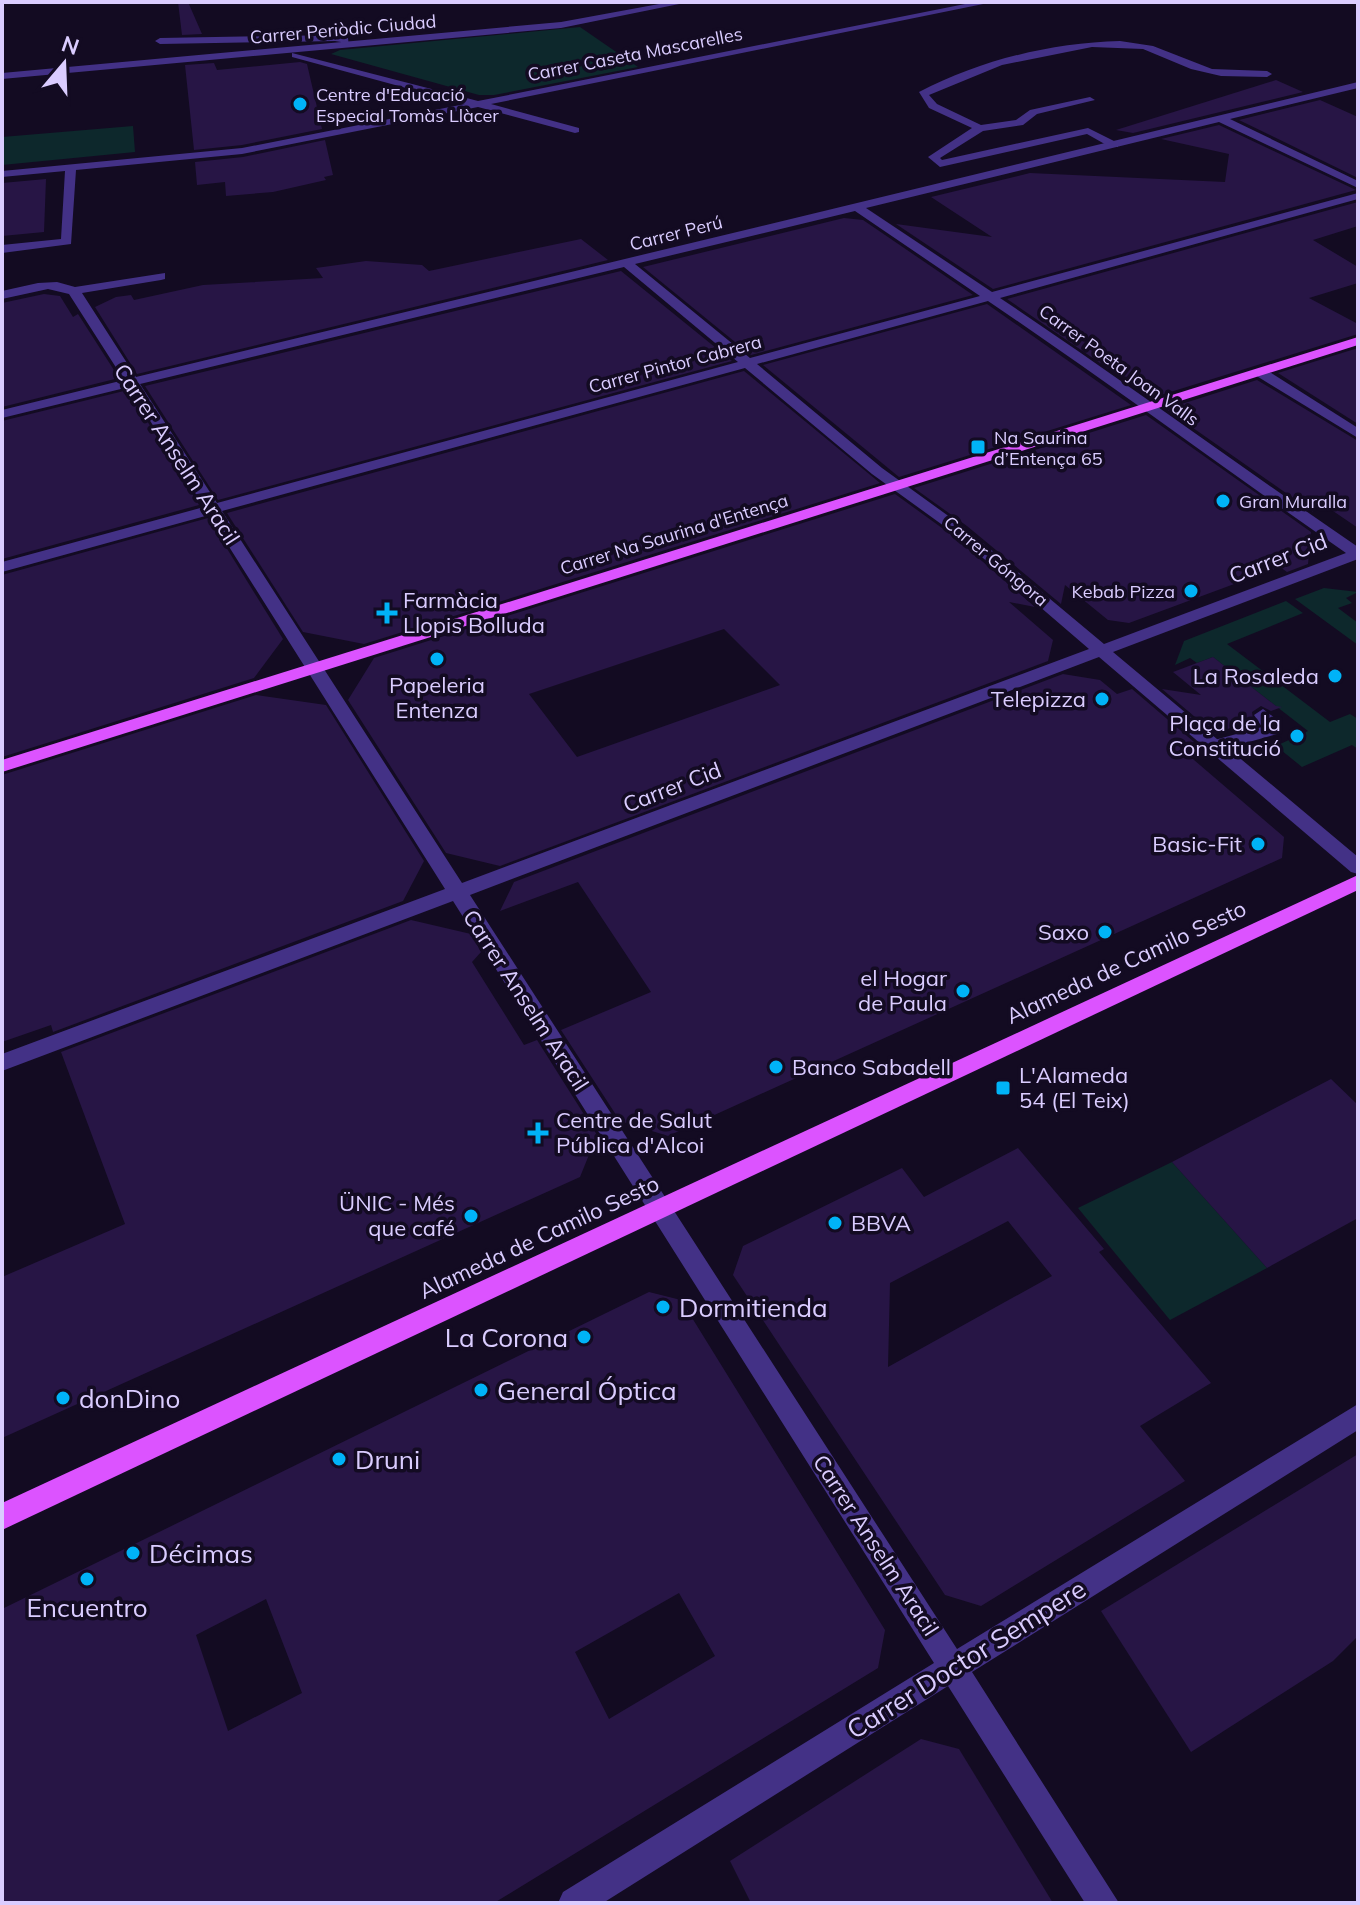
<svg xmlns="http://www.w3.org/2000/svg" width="1360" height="1905" viewBox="0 0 1360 1905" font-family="Mulish,sans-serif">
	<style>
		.green { fill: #0d282c }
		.building { fill: #271545; fill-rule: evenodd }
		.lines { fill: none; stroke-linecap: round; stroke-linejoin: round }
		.lane { fill: #433186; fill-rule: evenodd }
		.street { fill: #433186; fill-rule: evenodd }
		.primary { fill: #dc53ff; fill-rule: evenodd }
		.poi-dot { fill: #00b3f7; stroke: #130b22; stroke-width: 3 }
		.labels { text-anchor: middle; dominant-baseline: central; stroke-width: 7; stroke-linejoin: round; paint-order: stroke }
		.far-street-label { font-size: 18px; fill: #daccff; stroke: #130b22 }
		.far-poi-label { font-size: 18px; fill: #daccff; stroke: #130b22; text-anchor: start }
		.street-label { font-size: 22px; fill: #daccff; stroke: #130b22 }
		.poi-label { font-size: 22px; fill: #daccff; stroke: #130b22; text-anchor: end }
		.near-poi-label { font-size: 26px; fill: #daccff; stroke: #130b22; text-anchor: start }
		.near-street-label { font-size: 26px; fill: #daccff; stroke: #130b22 }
	</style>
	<rect width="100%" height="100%" fill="#130b22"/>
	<!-- green -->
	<g class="green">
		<polygon points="580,27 638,67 494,95 479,95 331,54 340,50"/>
		<polygon points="133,126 135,152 2,165 2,137"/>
		<polygon points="1324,588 1358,592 1346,598 1352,603 1338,608 1358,623 1358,645 1295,599"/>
		<polygon points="1286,601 1303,613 1227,644 1330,722 1350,714 1358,719 1358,749 1352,745 1302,767 1276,746 1308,731 1213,657 1197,663 1190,658 1175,665 1184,641"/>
		<polygon points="1172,1162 1267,1268 1170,1320 1078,1208"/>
	</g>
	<!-- building -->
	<g class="building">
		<polygon points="178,2 188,2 202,34 182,35"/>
		<polygon points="300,62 307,64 322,129 242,145 194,150 185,65 214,63 217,70"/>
		<polygon points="1276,80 1303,92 1133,133 1116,130"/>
		<polygon points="1320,100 1358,117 1358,178 1239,120"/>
		<polygon points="1219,125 1356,190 993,289 896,224 992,237 931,197 1030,173 1225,182 1229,154 1161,139"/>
		<polygon points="325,140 333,175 324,177 326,180 273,192 226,196 225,182 197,185 195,162 243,157"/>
		<polygon points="46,179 44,232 2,236 2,183"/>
		<polygon points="1358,202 1358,226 1313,240 1358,267 1358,283 1309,298 1358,324 1358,334 1151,398 1007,299"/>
		<polygon points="844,218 863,220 973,295 751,355 643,267"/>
		<polygon points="581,239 608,260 137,374 95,307 116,297 131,295 134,300 203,285 323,278 316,268 366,261 422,265 429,271"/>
		<polygon points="621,271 732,361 218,500 145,386"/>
		<polygon points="44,294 60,296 73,317 78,314 119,378 2,407 2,303"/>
		<polygon points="987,304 1131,405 899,477 763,365"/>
		<polygon points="1358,348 1358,424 1278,373"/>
		<polygon points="744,371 880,483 364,644 303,632 227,513"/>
		<polygon points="1257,380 1358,441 1358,528 1314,498 1313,512 1166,409"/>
		<polygon points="128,390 199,505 2,559 2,421"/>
		<polygon points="1146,415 1311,532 1308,564 1287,572 1280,567 1129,623 1108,620 1065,585 1061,604 967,526 914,488"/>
		<path d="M895,494L953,536L1035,607L1009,602L1053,640L1048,661L500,866L446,853L348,700L374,658ZM724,629L780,685L577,757L529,694Z"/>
		<polygon points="208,518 283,639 254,678 2,757 2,575"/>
		<polygon points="1213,657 1276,706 1282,707 1271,711 1261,706 1252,712 1253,719 1215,734 1162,689 1201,695 1173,672"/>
		<polygon points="1063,674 1100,680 1117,694 1132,689 1194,742 1180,748 1284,837 1282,858 668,1136 620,1121 561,1030 651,992 578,882 500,911 514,882"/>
		<polygon points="256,695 326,705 424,861 403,901 53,1032 51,1025 2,1042 2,775"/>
		<polygon points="411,920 471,934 481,952 472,962 524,1045 537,1040 597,1135 580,1177 2,1438 2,1277 125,1224 61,1052"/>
		<polygon points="1331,1079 1358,1105 1358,1218 1267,1268 1172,1162"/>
		<path d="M1018,1148L1104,1249L1099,1252L1211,1383L1140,1426L1185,1481L981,1606L945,1595L733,1275L743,1246L902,1168L924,1197ZM1008,1221L1052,1276L888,1367L890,1283Z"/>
		<path d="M649,1292L681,1300L885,1630L878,1668L494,1903H2V1609ZM679,1593L715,1656L609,1719L575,1652ZM266,1599L302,1693L228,1731L196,1635Z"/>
		<polygon points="1358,1454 1358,1636 1333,1661 1191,1752 1101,1611"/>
		<polygon points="921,1739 959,1749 1053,1903 751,1903 730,1861"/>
	</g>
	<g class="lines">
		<!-- lane -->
		<g class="lane">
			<polygon points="335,35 348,38 349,47 343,47 341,42 335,41 160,44 155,41 160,38"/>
			<path d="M1120,41L1153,46L1212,69L1267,71L1272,74L1267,77L1221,76L1191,69L1143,49L1092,47L1002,65L929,95L937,104L981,125L1016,120L1030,110L1090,97L1095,100L1037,114L1023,125L983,131L940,158L942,160L1088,128L1118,143V147H1110L1087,134L940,167L928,157L972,128L929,108L919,92C981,60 1050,43 1120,41Z"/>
			<polygon points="1263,709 1280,722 1277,734 1217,751 1211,749 1208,745 1211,741 1262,727 1254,715"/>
		</g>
		<!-- street -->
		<g class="street">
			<polygon points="670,2 689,2 561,28 2,79 2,73 561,22"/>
			<polygon points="975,2 993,2 491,104 579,128 579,132 575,133 478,107 242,154 76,170 71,244 2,253 2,245 61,239 65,171 2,177 2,171 242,148 465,104 292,57 292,53 478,101"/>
			<path d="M1358,82V88L1230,119L1358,181V188L1219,122L866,208L992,292L1358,193V199L1000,298C1121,379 1238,465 1358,547V559L1113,652L1358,857V874L1351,872L1099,657L470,895L957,1649L1358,1404V1430L972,1672L1119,1903H1085L948,1686L603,1903H558L563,1892L934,1663L453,901L2,1071V1054L445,889L209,515L2,572V562L204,507L129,387L2,418V410L124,380L69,294L48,289L2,299V291L38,283L57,282L75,287L165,273V279L161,280L82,293L136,377ZM855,211L980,296L750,358L635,264ZM624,267L738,362L217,503L140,384ZM988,301C1109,383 1226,470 1346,553L1104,644L965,528L882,468L757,364ZM745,368L872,474L955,534L1089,649L462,883L222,511Z"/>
			<polygon points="1255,369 1265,369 1358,428 1358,438 1255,375"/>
		</g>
		<!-- primary -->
		<g class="primary">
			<polygon points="1358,337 1358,345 2,772 2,760"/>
			<polygon points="1358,875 1358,890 2,1530 2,1503"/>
		</g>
	</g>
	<!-- markers -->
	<g class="poi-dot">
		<circle cx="300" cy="104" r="8"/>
		<rect x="970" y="439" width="16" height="16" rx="4"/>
		<circle cx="1223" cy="501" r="8"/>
		<circle cx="1191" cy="591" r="8"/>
		<path d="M383 601h8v8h8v8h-8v8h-8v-8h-8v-8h8z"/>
		<circle cx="437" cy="659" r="8"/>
		<circle cx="1335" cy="676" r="8"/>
		<circle cx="1102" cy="699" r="8"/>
		<circle cx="1297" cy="736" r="8"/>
		<circle cx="1258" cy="844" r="8"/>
		<circle cx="1105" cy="932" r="8"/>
		<circle cx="963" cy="991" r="8"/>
		<circle cx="776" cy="1067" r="8"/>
		<rect x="995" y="1080" width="16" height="16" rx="4"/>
		<path d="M534 1121h8v8h8v8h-8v8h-8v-8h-8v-8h8z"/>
		<circle cx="471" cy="1216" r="8"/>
		<circle cx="835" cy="1223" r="8"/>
		<circle cx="663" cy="1307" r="8"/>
		<circle cx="584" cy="1337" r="8"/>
		<circle cx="481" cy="1390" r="8"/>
		<circle cx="63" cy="1398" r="8"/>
		<circle cx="339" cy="1459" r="8"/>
		<circle cx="133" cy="1553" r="8"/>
		<circle cx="87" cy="1579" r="8"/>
	</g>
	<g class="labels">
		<!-- far-street labels -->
		<g class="far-street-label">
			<text transform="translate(343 29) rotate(-5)">Carrer Periòdic Ciudad</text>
			<text transform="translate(635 54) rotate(-11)">Carrer Caseta Mascarelles</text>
			<text transform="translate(676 233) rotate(-14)">Carrer Perú</text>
			<text transform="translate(675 364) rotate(-15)">Carrer Pintor Cabrera</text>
			<text transform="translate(1119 365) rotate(36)">Carrer Poeta Joan Valls</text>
			<text transform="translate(674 534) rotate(-17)">Carrer Na Saurina d'Entença</text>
			<text transform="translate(996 561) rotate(40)">Carrer Góngora</text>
		</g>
		<!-- far-poi labels -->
		<g class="far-poi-label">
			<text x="316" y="94">Centre d'Educació<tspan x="316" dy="21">Especial Tomàs Llàcer</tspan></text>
			<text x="994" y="437">Na Saurina<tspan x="994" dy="21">d’Entença 65</tspan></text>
			<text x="1239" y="501">Gran Muralla</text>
			<text x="1175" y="591" text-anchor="end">Kebab Pizza</text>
		</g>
		<!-- street labels -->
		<g class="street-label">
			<text transform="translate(177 454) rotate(57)">Carrer Anselm Aracil</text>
			<text transform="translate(1278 558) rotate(-21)">Carrer Cid</text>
			<text transform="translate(672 787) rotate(-21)">Carrer Cid</text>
			<text transform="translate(1126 962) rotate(-25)">Alameda de Camilo Sesto</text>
			<text transform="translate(526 1000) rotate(57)">Carrer Anselm Aracil</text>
			<text transform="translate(539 1237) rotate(-25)">Alameda de Camilo Sesto</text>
			<text transform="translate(876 1545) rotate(57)">Carrer Anselm Aracil</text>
		</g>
		<!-- poi labels -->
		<g class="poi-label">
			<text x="403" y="600" text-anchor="start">Farmàcia<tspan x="403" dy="25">Llopis Bolluda</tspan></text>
			<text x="1319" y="676">La Rosaleda</text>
			<text x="437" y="685" text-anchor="middle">Papeleria<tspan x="437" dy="25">Entenza</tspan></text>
			<text x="1086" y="699">Telepizza</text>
			<text x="1281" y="723">Plaça de la<tspan x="1281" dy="25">Constitució</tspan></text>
			<text x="1242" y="844">Basic-Fit</text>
			<text x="1089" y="932">Saxo</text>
			<text x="947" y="978">el Hogar<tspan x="947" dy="25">de Paula</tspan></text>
			<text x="792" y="1067" text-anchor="start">Banco Sabadell</text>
			<text x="1019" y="1075" text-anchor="start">L'Alameda<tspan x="1019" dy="25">54 (El Teix)</tspan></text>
			<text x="556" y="1120" text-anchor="start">Centre de Salut<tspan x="556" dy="25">Pública d'Alcoi</tspan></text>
			<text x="455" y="1203">ÜNIC - Més<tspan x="455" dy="25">que café</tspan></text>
			<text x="851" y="1223" text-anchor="start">BBVA</text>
		</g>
		<!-- near-poi labels -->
		<g class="near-poi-label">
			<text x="679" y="1307">Dormitienda</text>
			<text x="568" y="1337" text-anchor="end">La Corona</text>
			<text x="497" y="1390">General Óptica</text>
			<text x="79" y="1398">donDino</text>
			<text x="355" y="1459">Druni</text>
			<text x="149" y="1553">Décimas</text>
			<text x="87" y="1607" text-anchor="middle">Encuentro</text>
		</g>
		<!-- near-street labels -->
		<g class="near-street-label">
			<text transform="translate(966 1659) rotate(-32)">Carrer Doctor Sempere</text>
		</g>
	</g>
	<!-- border -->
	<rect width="1360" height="1905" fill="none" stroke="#daccff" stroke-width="8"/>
	<!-- north arrow -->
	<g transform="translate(64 64) rotate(19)" stroke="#130b22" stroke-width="6" paint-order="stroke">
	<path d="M0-6L14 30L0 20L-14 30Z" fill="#daccff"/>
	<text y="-12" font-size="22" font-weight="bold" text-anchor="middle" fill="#daccff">N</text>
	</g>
</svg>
